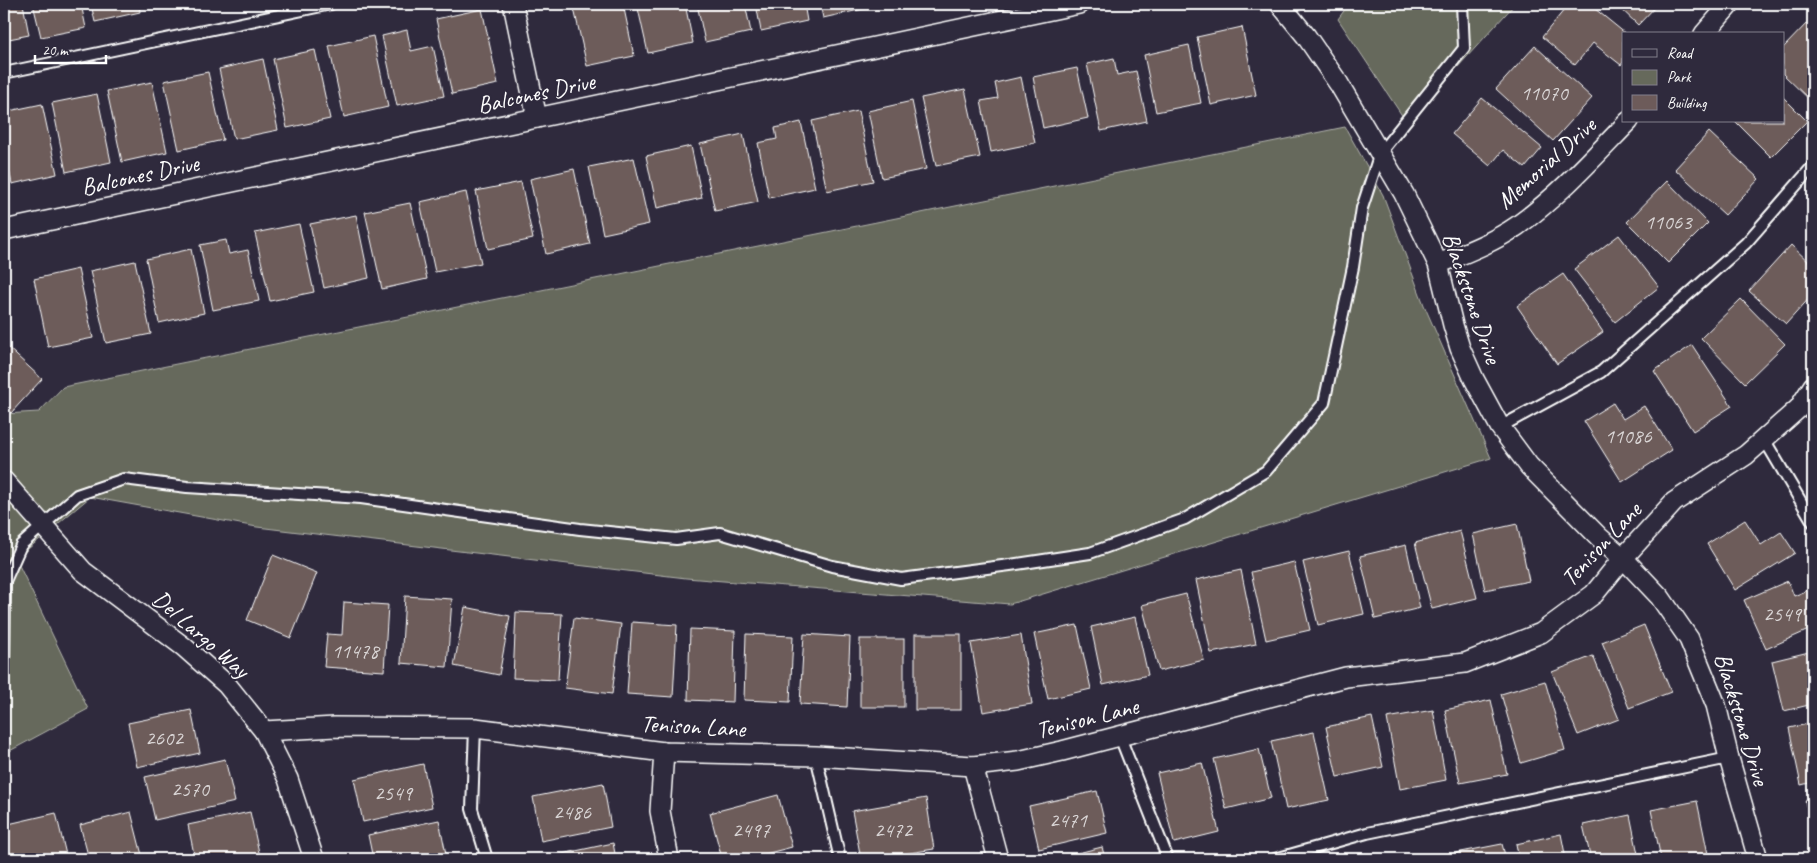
<svg xmlns="http://www.w3.org/2000/svg" width="1817" height="863" viewBox="0 0 1817 863" font-family="Caveat,sans-serif">
	<style>
		.green { fill: #66695b; stroke: #b2b4ad }
		.building { fill: #6d5b5a; stroke: #fff }
		.lines { fill: none; stroke-linecap: round; stroke-linejoin: round }
		.service-casing { stroke: #fff; stroke-width: 14 }
		.minor-casing { stroke: #fff; stroke-width: 22 }
		.service { stroke: #2f2a3d; stroke-width: 10 }
		.minor { stroke: #2f2a3d; stroke-width: 19 }
		.labels { text-anchor: middle; dominant-baseline: central; stroke-width: 4; stroke-linejoin: round; paint-order: stroke }
		.number-label { font-size: 21px; fill: #dad6d6 }
		.street-label { font-size: 24px; fill: #fff; stroke: #2f2a3d }
	</style>
	<rect width="100%" height="100%" fill="#2f2a3d"/>
	<filter id="ink" filterUnits="userSpaceOnUse"><feTurbulence type="fractalNoise" baseFrequency=".02" numOctaves="2"/><feDisplacementMap in="SourceGraphic" scale="10" xChannelSelector="R" yChannelSelector="G"/><feConvolveMatrix kernelMatrix="1 2 1 2 8 2 1 2 1" color-interpolation-filters="sRGB"/></filter>
	<g filter="url(#ink)">
		<!-- green -->
		<g class="green">
			<polygon points="1349,4 1515,4 1407,123 1338,19"/>
			<polygon points="1345,127 1383,195 1424,305 1491,458 1010,604 686,578 257,527 90,497 16,559 88,709 4,754 4,414 39,412 63,387"/>
		</g>
		<!-- building -->
		<g class="building">
			<polygon points="4,4 23,4 29,35 4,40"/>
			<polygon points="33,4 81,4 86,28 41,37"/>
			<polygon points="91,4 139,4 140,12 95,22"/>
			<polygon points="148,4 176,4 150,9"/>
			<polygon points="573,4 623,4 634,56 587,66"/>
			<polygon points="637,4 685,4 693,43 648,53"/>
			<polygon points="697,4 745,4 751,32 705,42"/>
			<polygon points="756,4 804,4 807,21 761,31"/>
			<polygon points="820,4 867,4 868,8 823,18"/>
			<polygon points="1569,4 1589,4 1626,34 1623,34 1623,62 1621,65 1593,43 1575,65 1542,37"/>
			<polygon points="1616,4 1658,4 1638,25"/>
			<polygon points="482,9 498,84 452,94 436,19"/>
			<polygon points="1809,21 1813,25 1813,103 1783,74 1783,48"/>
			<polygon points="1242,27 1256,95 1211,105 1197,37"/>
			<polygon points="407,30 411,51 433,46 444,96 397,106 382,36"/>
			<polygon points="373,36 388,107 344,117 329,46"/>
			<polygon points="1189,45 1201,103 1156,112 1144,55"/>
			<polygon points="1535,46 1592,98 1553,141 1496,89"/>
			<polygon points="315,50 330,119 287,128 273,59"/>
			<polygon points="1114,58 1117,75 1136,71 1147,121 1101,131 1087,64"/>
			<polygon points="263,59 278,130 234,139 219,69"/>
			<polygon points="1077,68 1088,118 1043,128 1033,77"/>
			<polygon points="208,72 223,140 179,150 164,81"/>
			<polygon points="1021,77 1035,143 991,152 981,101 998,98 995,83"/>
			<polygon points="152,82 167,152 122,162 107,91"/>
			<polygon points="965,89 980,157 936,166 921,98"/>
			<polygon points="97,94 111,162 66,172 52,103"/>
			<polygon points="1783,97 1807,121 1771,157 1735,121 1783,121"/>
			<polygon points="1482,98 1542,148 1525,168 1503,150 1490,166 1452,134"/>
			<polygon points="912,101 926,169 882,178 868,111"/>
			<polygon points="42,104 57,174 12,184 4,145 4,112"/>
			<polygon points="858,111 873,181 827,191 812,121"/>
			<polygon points="801,122 815,188 769,198 758,143 777,139 775,128"/>
			<polygon points="1709,132 1759,179 1725,215 1675,169"/>
			<polygon points="743,134 758,202 715,211 700,144"/>
			<polygon points="691,146 702,198 657,208 646,156"/>
			<polygon points="634,158 649,224 603,234 589,167"/>
			<polygon points="574,169 590,244 546,254 530,179"/>
			<polygon points="1667,181 1708,223 1668,263 1627,222"/>
			<polygon points="521,182 533,239 488,249 476,191"/>
			<polygon points="466,192 481,263 435,272 420,202"/>
			<polygon points="410,203 427,279 382,289 365,212"/>
			<polygon points="356,215 369,278 324,288 310,224"/>
			<polygon points="299,224 314,292 270,301 255,233"/>
			<polygon points="1619,235 1659,287 1615,322 1574,269"/>
			<polygon points="226,240 229,254 248,250 259,301 213,310 200,245"/>
			<polygon points="1791,245 1813,266 1813,294 1786,324 1749,291"/>
			<polygon points="191,249 204,313 159,323 146,259"/>
			<polygon points="135,261 151,334 106,343 90,271"/>
			<polygon points="78,269 93,338 48,347 34,279"/>
			<polygon points="1563,274 1603,332 1557,364 1517,306"/>
			<polygon points="1741,299 1785,344 1745,383 1701,338"/>
			<polygon points="4,344 42,379 11,413 4,407"/>
			<polygon points="1692,345 1732,406 1693,431 1654,371"/>
			<polygon points="1613,403 1623,419 1644,406 1672,450 1622,482 1584,421"/>
			<polygon points="1745,520 1761,545 1781,532 1795,553 1735,590 1707,544"/>
			<polygon points="1517,524 1529,581 1485,590 1473,534"/>
			<polygon points="1460,531 1477,598 1432,609 1415,543"/>
			<polygon points="1406,545 1420,608 1375,619 1360,556"/>
			<polygon points="1349,551 1364,614 1318,625 1303,562"/>
			<polygon points="273,555 317,573 291,638 247,620"/>
			<polygon points="1294,562 1310,630 1266,640 1251,572"/>
			<polygon points="1241,570 1256,644 1211,653 1196,580"/>
			<polygon points="1788,581 1794,596 1813,588 1813,628 1766,649 1744,600"/>
			<polygon points="1186,594 1204,660 1159,671 1142,605"/>
			<polygon points="405,596 452,599 447,667 401,663"/>
			<polygon points="344,602 388,605 384,671 324,667 327,634 342,635"/>
			<polygon points="465,607 510,616 499,675 454,666"/>
			<polygon points="516,612 562,614 558,680 513,678"/>
			<polygon points="1135,617 1148,675 1103,685 1091,627"/>
			<polygon points="574,618 621,624 612,694 565,688"/>
			<polygon points="632,622 677,625 673,697 627,694"/>
			<polygon points="1077,625 1091,689 1048,699 1034,634"/>
			<polygon points="1644,625 1671,692 1629,708 1602,642"/>
			<polygon points="690,629 735,631 733,702 688,700"/>
			<polygon points="746,634 793,636 790,702 744,700"/>
			<polygon points="804,634 850,637 847,707 800,704"/>
			<rect x="915" y="634" width="46" height="76"/>
			<polygon points="1021,635 1032,704 983,712 971,643"/>
			<rect x="860" y="639" width="44" height="68"/>
			<polygon points="1813,651 1813,704 1784,711 1772,661"/>
			<polygon points="1593,656 1619,719 1578,735 1552,672"/>
			<polygon points="1545,681 1565,750 1521,763 1501,694"/>
			<polygon points="1491,700 1507,774 1460,783 1445,710"/>
			<polygon points="191,710 200,753 137,767 128,723"/>
			<polygon points="1433,710 1446,780 1400,789 1387,718"/>
			<polygon points="1372,717 1383,767 1337,777 1326,727"/>
			<polygon points="1813,723 1813,782 1801,785 1789,728"/>
			<polygon points="1314,732 1329,800 1286,809 1271,741"/>
			<polygon points="1259,749 1271,798 1226,809 1214,759"/>
			<polygon points="225,759 235,802 155,820 145,777"/>
			<polygon points="1202,763 1219,832 1174,843 1157,773"/>
			<polygon points="423,764 432,807 363,822 354,779"/>
			<polygon points="603,783 611,827 541,841 533,797"/>
			<polygon points="1097,791 1107,833 1039,849 1029,806"/>
			<polygon points="778,795 792,847 746,859 722,859 710,813"/>
			<polygon points="926,798 934,849 873,859 861,859 852,811"/>
			<polygon points="1813,799 1813,839 1805,800"/>
			<polygon points="1697,801 1709,859 1661,859 1651,810"/>
			<polygon points="131,812 143,859 89,859 80,825"/>
			<polygon points="250,812 260,857 249,859 195,859 188,825"/>
			<polygon points="56,813 67,859 5,859 4,825"/>
			<polygon points="1630,815 1639,859 1591,859 1583,825"/>
			<polygon points="439,820 447,859 373,859 368,835"/>
			<polygon points="1561,834 1566,859 1519,859 1516,844"/>
			<polygon points="613,843 616,859 543,859 543,858"/>
			<polygon points="1502,844 1506,859 1458,859 1456,853"/>
			<polygon points="1102,847 1105,859 1054,859"/>
		</g>
		<g class="lines">
			<defs>
				<g id="service">
					<polyline points="4,73 331,4"/>
					<polyline points="1500,427 1601,372 1746,243 1813,166"/>
					<polyline points="1764,439 1813,522"/>
					<polyline points="4,663 5,581 21,545 77,495 124,479 187,487 361,498 580,529 676,539 720,533 832,566 901,579 1010,565 1090,553 1185,519 1266,471 1324,403 1353,267 1362,208 1380,153 1464,48 1462,4"/>
					<polyline points="475,728 472,809 487,859"/>
					<polyline points="1120,737 1168,859"/>
					<polyline points="816,756 840,859"/>
					<polyline points="1275,859 1367,833 1729,758"/>
				</g>
				<g id="minor">
					<polyline points="513,4 537,118"/>
					<polyline points="1280,4 1306,36 1339,84 1404,194 1438,264 1453,325 1460,348 1474,379 1500,427 1529,466 1599,537 1623,558 1660,597 1689,639 1716,705 1729,758 1758,859"/>
					<polyline points="1704,34 1730,4"/>
					<polyline points="4,230 1079,4"/>
					<path d="M1438,264C1465,253 1494,242 1517,226C1559,196 1594,157 1629,121"/>
					<polyline points="4,481 83,571 184,647 227,685 264,731 288,779 314,859"/>
					<polyline points="264,731 335,727 475,728 664,752 816,756 973,766 1018,761 1062,751 1346,677 1465,663 1541,633 1594,594 1623,558 1674,502 1746,455 1799,408 1813,386"/>
					<polyline points="664,752 660,811 669,859"/>
					<polyline points="973,766 998,859"/>
				</g>
			</defs>
			<!-- service casing -->
			<use href="#service" class="service-casing"/>
			<!-- minor casing -->
			<use href="#minor" class="minor-casing"/>
			<!-- service -->
			<use href="#service" class="service"/>
			<!-- minor -->
			<use href="#minor" class="minor"/>
		</g>
	</g>
	<g class="labels">
		<!-- number labels -->
		<g class="number-label">
			<text x="1544" y="93">11070</text>
			<text x="1668" y="222">11063</text>
			<text x="1628" y="436">11086</text>
			<text x="1782" y="614">2549</text>
			<text x="355" y="651">11478</text>
			<text x="164" y="738">2602</text>
			<text x="190" y="789">2570</text>
			<text x="393" y="793">2549</text>
			<text x="572" y="812">2486</text>
			<text x="1068" y="820">2471</text>
			<text x="751" y="830">2497</text>
			<text x="893" y="830">2472</text>
		</g>
		<!-- street labels -->
		<g class="street-label">
			<text transform="translate(536 93) rotate(-12)">Balcones Drive</text>
			<text transform="translate(1546 163) rotate(-42)">Memorial Drive</text>
			<text transform="translate(140 175) rotate(-12)">Balcones Drive</text>
			<text transform="translate(1472 298) rotate(71)">Blackstone Drive</text>
			<text transform="translate(1601 544) rotate(-47)">Tenison Lane</text>
			<text transform="translate(201 634) rotate(41)">Del Largo Way</text>
			<text transform="translate(1087 718) rotate(-14)">Tenison Lane</text>
			<text transform="translate(1742 719) rotate(73)">Blackstone Drive</text>
			<text transform="translate(693 726) rotate(3)">Tenison Lane</text>
		</g>
	</g>
	<!-- margin -->
	<rect width="1817" height="863" fill="none" stroke="#2f2a3d" stroke-width="20"/>
	<rect x="10" y="10" width="1797" height="843" fill="none" stroke="#fff" stroke-width="2" filter="url(#ink)"/>
	<!-- legend -->
	<rect x="1622" y="32" width="162" height="90" fill="#2f2a3d" stroke="#827f8b"/>
	<rect x="1632" y="49" width="25" height="8" fill="#2f2a3d" stroke="#827f8b"/>
	<text x="1667" y="58" font-size="15" fill="#ffffff">Road</text>
	<rect x="1632" y="70" width="25" height="15" fill="#66695b" stroke="#827f8b"/>
	<text x="1667" y="82" font-size="15" fill="#ffffff">Park</text>
	<rect x="1632" y="95" width="25" height="15" fill="#6d5b5a" stroke="#827f8b"/>
	<text x="1667" y="108" font-size="15" fill="#ffffff">Building</text>
	<!-- scale -->
	<path d="M35 55v8h71v-8" fill="none" stroke="#ffffff" stroke-width="2.5"/>
	<text x="42" y="55" font-size="15" fill="#ffffff" stroke="#2f2a3d" stroke-width="4" paint-order="stroke">20 m</text>
</svg>
